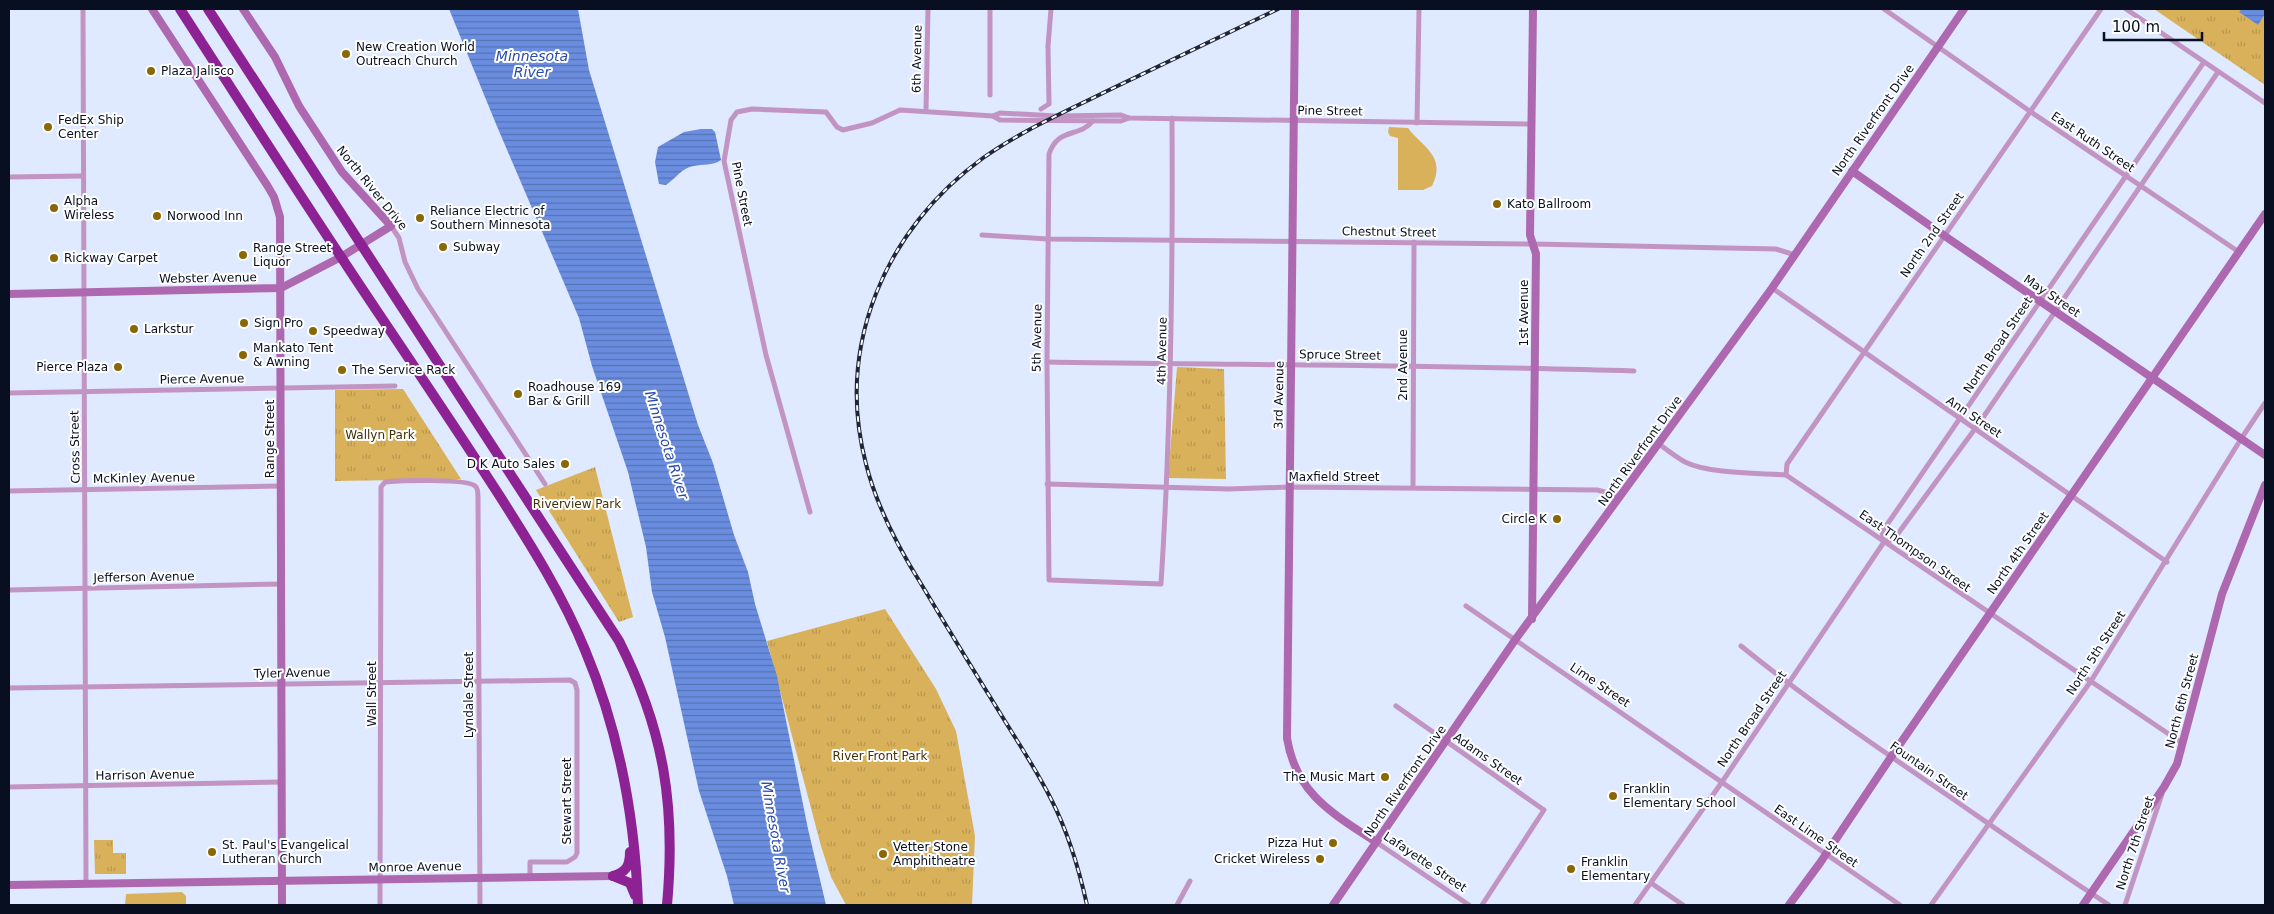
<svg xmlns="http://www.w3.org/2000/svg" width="2274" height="914" viewBox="0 0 2274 914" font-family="'DejaVu Sans',sans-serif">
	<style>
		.green { fill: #d8b15a }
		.park { fill: url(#park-tufts) }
		.water { fill: url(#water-rules) }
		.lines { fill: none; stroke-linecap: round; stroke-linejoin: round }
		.street { stroke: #c294c4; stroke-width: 5 }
		.secondary { stroke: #ad68b0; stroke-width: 8 }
		.highway { stroke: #8c2293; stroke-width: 10 }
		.rail-casing { stroke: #1e2638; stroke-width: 4 }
		.rail { stroke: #fff; stroke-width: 2; stroke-dasharray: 5.5; stroke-linecap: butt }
		.poi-dot { fill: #896704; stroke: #fff; stroke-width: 2 }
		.labels { text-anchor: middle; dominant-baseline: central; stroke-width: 4; stroke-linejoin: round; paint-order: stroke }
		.poi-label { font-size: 12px; fill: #070f20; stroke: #fff; text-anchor: start }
		.street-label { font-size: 12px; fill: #070f20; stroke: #fff }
		.park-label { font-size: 12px; fill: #423103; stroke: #fff }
		.water-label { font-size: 14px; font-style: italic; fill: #294bac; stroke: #fff }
	</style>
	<defs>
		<pattern id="park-tufts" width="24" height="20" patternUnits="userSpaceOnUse" patternTransform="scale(1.25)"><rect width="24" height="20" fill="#d8b15a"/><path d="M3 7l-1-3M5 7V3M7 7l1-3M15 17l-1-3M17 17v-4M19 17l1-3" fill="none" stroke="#b8974e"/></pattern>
		<pattern id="water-rules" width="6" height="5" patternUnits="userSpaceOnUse" patternTransform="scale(1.25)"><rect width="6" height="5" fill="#6a8de0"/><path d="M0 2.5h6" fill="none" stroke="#5572b5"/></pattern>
	</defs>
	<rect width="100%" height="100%" fill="#dfe9ff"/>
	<!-- green -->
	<g class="green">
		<path d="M1389,127L1408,128C1422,147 1447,156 1432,186L1423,190H1398V138L1390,136L1388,132Z"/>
		<polygon points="182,892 186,896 186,905 125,905 126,894"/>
	</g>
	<!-- park -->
	<g class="park">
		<polygon points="2154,9 2265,9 2265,85"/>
		<polygon points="1177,367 1224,369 1226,479 1168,478"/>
		<polygon points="403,389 461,479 335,481 335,390"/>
		<polygon points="595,467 633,617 619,622 536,490"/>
		<polygon points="885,609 936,689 956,731 975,836 972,905 846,905 831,877 821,846 767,641"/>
		<polygon points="94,840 113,840 113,853 126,853 126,874 95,874"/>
	</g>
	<!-- water -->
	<g class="water">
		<polygon points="449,9 578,9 589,70 698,425 713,463 734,535 748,572 755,604 777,676 808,829 826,905 734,905 727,876 699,791 665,637 652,592 646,547 628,472 592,366 579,318 496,124"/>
		<polygon points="2242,9 2265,9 2265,14 2258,25 2239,12"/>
		<path d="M701,129H712L715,132L721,160C712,166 703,164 693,166C682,168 675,179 666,185L659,184L655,162L658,147L684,132Z"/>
	</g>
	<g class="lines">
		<!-- street -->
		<g class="street">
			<polyline points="83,9 86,884"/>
			<polyline points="990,9 990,95"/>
			<polyline points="1884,9 2031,112 2239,252"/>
			<polyline points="2126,9 2265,103"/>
			<polyline points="1041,109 1049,104 1048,46 1051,9"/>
			<polyline points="926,111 928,9"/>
			<polyline points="993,116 1000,113 1056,116 1121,115 1129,118 1531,124"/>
			<path d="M1093,121C1079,138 1058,127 1049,154L1047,362L1049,580L1161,584C1171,429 1173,274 1172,118"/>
			<polyline points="1417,123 1419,9"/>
			<polyline points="9,177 83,176"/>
			<polyline points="391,226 399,238 405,262 418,289 545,484"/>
			<polyline points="982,235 1048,239 1533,244 1776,249 1795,255"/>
			<polyline points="1772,288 2167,562"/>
			<path d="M1047,362C1242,365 1438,365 1634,371"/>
			<polyline points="9,393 395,386"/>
			<path d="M1659,444C1667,450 1676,457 1685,462C1709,474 1759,473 1786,475L2182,743"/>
			<polyline points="1786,475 1787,464 2101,9"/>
			<polyline points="1047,484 1229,489 1289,487 1597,490 1620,496"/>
			<polyline points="1413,487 1414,242"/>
			<polyline points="9,491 280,486"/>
			<polyline points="810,512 766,355 724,161 731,120 737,112 752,109 826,112 837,127 843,130 872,123 900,110 993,116 1000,120 1121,121 1129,118"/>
			<polyline points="1884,541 1882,532 2204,62"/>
			<polyline points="9,590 280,584"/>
			<polyline points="1466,606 1900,905"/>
			<path d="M1741,646C1809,701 1881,750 1953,799C2005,835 2056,871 2109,905"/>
			<polyline points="9,688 570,680 575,683 577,690 577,853 575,857 567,862 530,862 530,877"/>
			<polyline points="1396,706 1544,810 1482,905"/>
			<polyline points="9,787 282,782"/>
			<polyline points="1376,842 1469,905"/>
			<polyline points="1651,883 1683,905"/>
			<path d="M380,905L381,487L385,482C398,481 467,478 475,486C478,488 478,493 478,497L480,905"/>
			<polyline points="1177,905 1190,881"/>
			<polyline points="1635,905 1722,782 1884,542 1894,539 1980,422 2218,72"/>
			<polyline points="1931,905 2091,681 2241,439 2265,403"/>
			<polyline points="2125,905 2162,794"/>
		</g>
		<!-- secondary -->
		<g class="secondary">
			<polyline points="152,9 267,185 274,197 280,217 282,905"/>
			<path d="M1295,9L1287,738C1296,794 1332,813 1376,842"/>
			<polyline points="1852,171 1952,241 2265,455"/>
			<polyline points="9,294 281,288 341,257 391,226 342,172 299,106 275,57 243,9"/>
			<polyline points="1532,619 1536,254 1530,235 1533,9"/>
			<polyline points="9,885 613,876"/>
			<polyline points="1333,905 1515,640 1772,288 1964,9"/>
			<polyline points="1789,905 1820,863 1891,757 2265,214"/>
			<polyline points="2083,905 2164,787 2177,764 2222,594 2265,485"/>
		</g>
		<!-- highway -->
		<g class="highway">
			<path d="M180,9C246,111 311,213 379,314C420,375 461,436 501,498C532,547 563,596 585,650C619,731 635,819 638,905"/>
			<path d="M208,9L619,641C664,730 676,806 667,905"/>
			<path d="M613,876C626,872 630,866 630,852"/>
			<polyline points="613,876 630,883 635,895"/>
		</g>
		<defs>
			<path id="rail" d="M1087,905C1079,869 1068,832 1051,799C1036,769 1017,741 1000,713C974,671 948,629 923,587C899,549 877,508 866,464C835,346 885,229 983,158C1021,131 1065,112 1107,91C1164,64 1221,36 1278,9"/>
		</defs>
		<!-- rail casing -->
		<use href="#rail" class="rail-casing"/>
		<!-- rail -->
		<use href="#rail" class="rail"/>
	</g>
	<!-- markers -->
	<g class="poi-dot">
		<circle cx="346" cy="54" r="5"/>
		<circle cx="151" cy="71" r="5"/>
		<circle cx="48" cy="127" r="5"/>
		<circle cx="1497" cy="204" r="5"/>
		<circle cx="54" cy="208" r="5"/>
		<circle cx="157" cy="216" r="5"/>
		<circle cx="420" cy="218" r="5"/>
		<circle cx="443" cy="247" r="5"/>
		<circle cx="243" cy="255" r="5"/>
		<circle cx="54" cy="258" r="5"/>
		<circle cx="244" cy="323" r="5"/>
		<circle cx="134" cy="329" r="5"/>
		<circle cx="313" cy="331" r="5"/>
		<circle cx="243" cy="355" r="5"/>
		<circle cx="118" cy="367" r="5"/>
		<circle cx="342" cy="370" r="5"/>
		<circle cx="518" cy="394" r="5"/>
		<circle cx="565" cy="464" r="5"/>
		<circle cx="1557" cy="519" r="5"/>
		<circle cx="1385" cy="777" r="5"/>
		<circle cx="1613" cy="796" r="5"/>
		<circle cx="1333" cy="843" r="5"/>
		<circle cx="212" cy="852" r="5"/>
		<circle cx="883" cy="854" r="5"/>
		<circle cx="1320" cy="859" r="5"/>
		<circle cx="1571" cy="869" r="5"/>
	</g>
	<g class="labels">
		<!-- poi labels -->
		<g class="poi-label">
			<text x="356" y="47">New Creation World<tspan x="356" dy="14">Outreach Church</tspan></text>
			<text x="161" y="71">Plaza Jalisco</text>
			<text x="58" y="120">FedEx Ship<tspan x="58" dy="14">Center</tspan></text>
			<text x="64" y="201">Alpha<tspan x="64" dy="14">Wireless</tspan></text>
			<text x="1507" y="204">Kato Ballroom</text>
			<text x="430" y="211">Reliance Electric of<tspan x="430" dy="14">Southern Minnesota</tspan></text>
			<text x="167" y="216">Norwood Inn</text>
			<text x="453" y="247">Subway</text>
			<text x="253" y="248">Range Street<tspan x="253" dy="14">Liquor</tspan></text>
			<text x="64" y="258">Rickway Carpet</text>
			<text x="254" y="323">Sign Pro</text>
			<text x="144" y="329">Larkstur</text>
			<text x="323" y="331">Speedway</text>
			<text x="253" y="348">Mankato Tent<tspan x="253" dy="14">&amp; Awning</tspan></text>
			<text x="108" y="367" text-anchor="end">Pierce Plaza</text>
			<text x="352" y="370">The Service Rack</text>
			<text x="528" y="387">Roadhouse 169<tspan x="528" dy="14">Bar &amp; Grill</tspan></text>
			<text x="555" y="464" text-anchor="end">D K Auto Sales</text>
			<text x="1547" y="519" text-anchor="end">Circle K</text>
			<text x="1375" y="777" text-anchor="end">The Music Mart</text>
			<text x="1623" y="789">Franklin<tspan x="1623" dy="14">Elementary School</tspan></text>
			<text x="1323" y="843" text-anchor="end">Pizza Hut</text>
			<text x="222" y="845">St. Paul's Evangelical<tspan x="222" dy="14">Lutheran Church</tspan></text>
			<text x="893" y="847">Vetter Stone<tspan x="893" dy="14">Amphitheatre</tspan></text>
			<text x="1310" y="859" text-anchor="end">Cricket Wireless</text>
			<text x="1581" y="862">Franklin<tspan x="1581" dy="14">Elementary</tspan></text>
		</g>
		<!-- street labels -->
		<g class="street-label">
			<text transform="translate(917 59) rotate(-89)">6th Avenue</text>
			<text transform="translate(1330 111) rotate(1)">Pine Street</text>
			<text transform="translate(1873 120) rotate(-55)">North Riverfront Drive</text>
			<text transform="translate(2093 142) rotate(34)">East Ruth Street</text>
			<text transform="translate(372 188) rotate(51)">North River Drive</text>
			<text transform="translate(742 194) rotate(79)">Pine Street</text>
			<text transform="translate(1389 232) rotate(1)">Chestnut Street</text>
			<text transform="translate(1932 235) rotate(-55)">North 2nd Street</text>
			<text transform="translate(208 278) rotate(-1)">Webster Avenue</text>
			<text transform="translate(2052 296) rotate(34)">May Street</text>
			<text transform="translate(1524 313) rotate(-90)">1st Avenue</text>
			<text transform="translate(1037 338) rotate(-89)">5th Avenue</text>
			<text transform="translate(1998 345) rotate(-56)">North Broad Street</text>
			<text transform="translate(1162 351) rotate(-89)">4th Avenue</text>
			<text transform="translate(1340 355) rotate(1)">Spruce Street</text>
			<text transform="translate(1403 365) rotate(-90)">2nd Avenue</text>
			<text transform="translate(202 379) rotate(-1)">Pierce Avenue</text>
			<text transform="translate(1279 395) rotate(-89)">3rd Avenue</text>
			<text transform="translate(1974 417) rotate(34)">Ann Street</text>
			<text transform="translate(270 439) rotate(-90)">Range Street</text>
			<text transform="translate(75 447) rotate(-91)">Cross Street</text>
			<text transform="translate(1640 451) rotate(-54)">North Riverfront Drive</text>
			<text x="1334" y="477">Maxfield Street</text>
			<text transform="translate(144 478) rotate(-1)">McKinley Avenue</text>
			<text transform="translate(1915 551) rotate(35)">East Thompson Street</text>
			<text transform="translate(2018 553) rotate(-55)">North 4th Street</text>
			<text transform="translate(144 577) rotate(-1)">Jefferson Avenue</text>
			<text transform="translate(2096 653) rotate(-57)">North 5th Street</text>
			<text transform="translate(292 673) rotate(-1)">Tyler Avenue</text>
			<text transform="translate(1600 685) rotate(34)">Lime Street</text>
			<text transform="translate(372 694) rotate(-90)">Wall Street</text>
			<text transform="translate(469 695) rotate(-90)">Lyndale Street</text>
			<text transform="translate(2182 701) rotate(-75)">North 6th Street</text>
			<text transform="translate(1752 719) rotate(-56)">North Broad Street</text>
			<text transform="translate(1488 759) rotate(35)">Adams Street</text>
			<text transform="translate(1929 771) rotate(35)">Fountain Street</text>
			<text transform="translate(145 775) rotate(-1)">Harrison Avenue</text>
			<text transform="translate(1405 781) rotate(-55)">North Riverfront Drive</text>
			<text transform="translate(567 801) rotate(-90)">Stewart Street</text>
			<text transform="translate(1816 836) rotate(35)">East Lime Street</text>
			<text transform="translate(2135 843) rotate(-72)">North 7th Street</text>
			<text transform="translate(1425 862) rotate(34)">Lafayette Street</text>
			<text transform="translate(415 867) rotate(-1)">Monroe Avenue</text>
		</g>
		<!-- park labels -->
		<g class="park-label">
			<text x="380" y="435">Wallyn Park</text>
			<text x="577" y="504">Riverview Park</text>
			<text x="880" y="756">River Front Park</text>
		</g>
		<!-- water labels -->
		<g class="water-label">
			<text x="532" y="56">Minnesota<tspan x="532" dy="16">River</tspan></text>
			<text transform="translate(667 445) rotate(72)">Minnesota River</text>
			<text transform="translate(776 837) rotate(80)">Minnesota River</text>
		</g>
	</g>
	<!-- border -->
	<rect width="2274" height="914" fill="none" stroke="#070f20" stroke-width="20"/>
	<!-- scale -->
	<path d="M2104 32v8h98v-8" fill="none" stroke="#070f20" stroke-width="2.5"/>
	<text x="2112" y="32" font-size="15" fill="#070f20" stroke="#ffffff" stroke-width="4" paint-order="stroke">100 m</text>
</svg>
